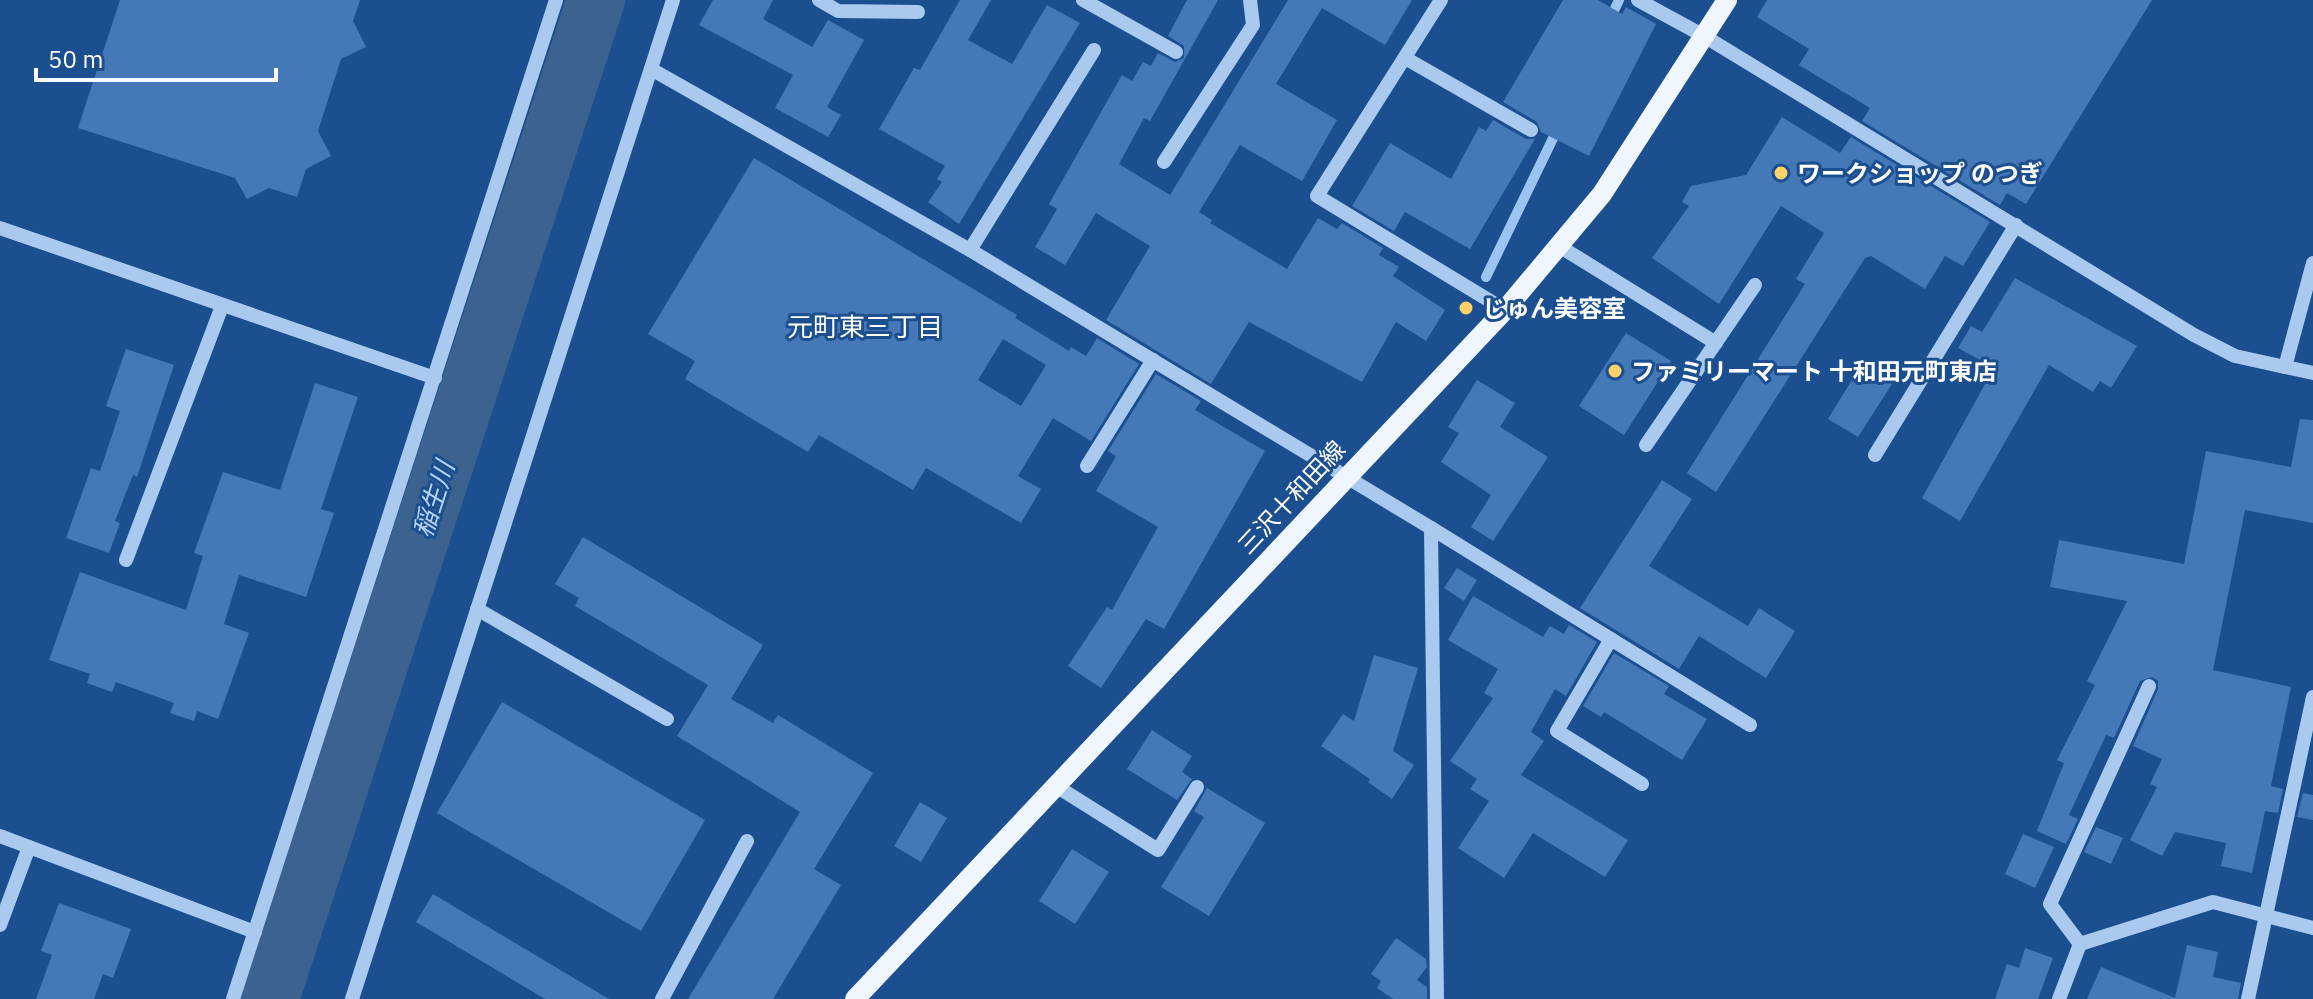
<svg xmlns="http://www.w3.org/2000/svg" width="2313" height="999" viewBox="0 0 2313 999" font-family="'IBM Plex Sans','Noto Sans JP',sans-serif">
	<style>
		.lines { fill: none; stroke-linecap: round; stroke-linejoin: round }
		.stream { stroke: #9cc4f0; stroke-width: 10 }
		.river { stroke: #3c6290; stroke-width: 58 }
		.building { fill: #4478b7; fill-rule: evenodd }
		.minor { stroke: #a9c9ee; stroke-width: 14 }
		.major { stroke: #f0f6ff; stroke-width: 20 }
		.poi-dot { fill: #ffd166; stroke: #1b4f8f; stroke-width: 3 }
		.labels { text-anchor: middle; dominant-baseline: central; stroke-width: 6; stroke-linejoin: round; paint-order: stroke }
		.poi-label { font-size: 24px; font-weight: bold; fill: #fff; stroke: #1b4f8f; text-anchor: start }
		.street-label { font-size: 24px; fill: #fff; stroke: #1b4f8f }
		.neighbourhood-label { font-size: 26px; fill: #fff; stroke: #1b4f8f }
		.water-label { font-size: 26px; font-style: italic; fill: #b5d3f5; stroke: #1b4f8f }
	</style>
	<rect width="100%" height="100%" fill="#1b4f8f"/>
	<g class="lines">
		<!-- stream -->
		<g class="stream">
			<polyline points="1610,19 1619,0"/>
			<polyline points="1486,277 1558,128"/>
		</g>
		<!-- river -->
		<polyline class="river" points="270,999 596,0"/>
	</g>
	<!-- building -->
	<g class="building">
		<polygon points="120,0 360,0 353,21 366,47 341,59 318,131 331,156 306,169 297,197 269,188 247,199 235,178 78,128"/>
		<polygon points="713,0 773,0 763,19 812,47 828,20 864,40 827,107 841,115 828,137 775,108 793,75 699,25"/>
		<polygon points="960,0 991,0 968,40 1012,64 1047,5 1080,23 959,224 928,202 942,182 937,179 945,166 879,129 914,68 920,70"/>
		<polygon points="1187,0 1218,0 1150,121 1144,118 1119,164 1170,195 1288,0 1412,0 1385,45 1322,8 1276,84 1337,120 1302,181 1240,145 1199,212 1212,220 1210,223 1287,269 1318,218 1337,229 1342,223 1383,248 1379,255 1399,267 1393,276 1445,310 1426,341 1396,322 1362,382 1249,322 1211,384 1106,320 1150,246 1096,213 1065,265 1035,247 1057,209 1049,204 1122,75 1132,81 1143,62 1151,66 1158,53 1175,62 1184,58 1184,46 1168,36"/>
		<polygon points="1563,0 1598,0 1622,14 1626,7 1656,24 1589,156 1541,132 1537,122 1503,102"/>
		<polygon points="1767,0 2152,0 2026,204 2007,193 2000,205 1862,121 1870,108 1799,65 1809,49 1757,17"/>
		<polygon points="1782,117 1840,153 1851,137 1990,222 1963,266 1945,256 1925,289 1871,256 1865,258 1716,492 1687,473 1805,284 1796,279 1824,233 1781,206 1719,304 1652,258 1689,206 1682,202 1691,186 1746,175"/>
		<polygon points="1493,120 1526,139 1535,139 1470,249 1405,212 1394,231 1352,206 1390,143 1451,179 1479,127 1486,131"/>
		<path d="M754,158L1017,315L1015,318L1069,351L1071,347L1086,356L1097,338L1139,364L1091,441L1053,418L1018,476L1041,489L1021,523L926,468L913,490L819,435L808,452L685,379L695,361L648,334ZM1003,339L1046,365L1021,406L978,380Z"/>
		<polygon points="2015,278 2137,346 2111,388 2100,381 2093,392 2049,365 1960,521 1922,498 1994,368 1958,348 1971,326 1982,332"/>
		<polygon points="1626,333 1671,361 1624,435 1579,406"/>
		<polygon points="126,349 174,365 137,477 133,475 115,521 120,523 109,553 66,538 91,468 100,471 120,411 106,406"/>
		<polygon points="1861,365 1892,384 1858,437 1828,419"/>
		<polygon points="1156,374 1201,401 1195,410 1265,451 1164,629 1146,619 1101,688 1068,666 1107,607 1112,610 1158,527 1096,491 1116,456 1108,451"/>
		<polygon points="1477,380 1515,403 1500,427 1548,457 1493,541 1471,527 1491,495 1441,462 1459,433 1448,427"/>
		<polygon points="315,383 358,397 321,509 334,513 306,597 239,575 224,624 249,633 218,719 197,711 194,721 170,713 174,703 116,682 112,692 87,683 90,674 49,660 80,572 186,610 203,556 194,553 223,472 280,490"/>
		<polygon points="2300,419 2313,420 2313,523 2245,510 2213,670 2291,687 2271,786 2283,789 2278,813 2265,811 2252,873 2221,866 2226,843 2175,832 2162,856 2130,840 2157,787 2150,784 2162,759 2133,746 2158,689 2158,681 2152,677 2140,681 2114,738 2106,735 2069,815 2078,819 2066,844 2037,831 2064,763 2057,760 2095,685 2087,681 2127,601 2050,587 2059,540 2184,564 2206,451 2291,467"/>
		<polygon points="1662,480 1692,499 1649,566 1748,626 1759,608 1795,631 1766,678 1699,636 1679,669 1580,608"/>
		<polygon points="583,537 763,645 731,699 773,723 778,715 873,773 814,869 841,885 773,999 688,999 800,812 677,736 708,685 575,606 579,598 555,584"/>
		<polygon points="1457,568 1477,580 1464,601 1444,588"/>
		<polygon points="1473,596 1543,637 1550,626 1564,634 1569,625 1597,642 1566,696 1555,689 1531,732 1544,741 1521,775 1628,840 1605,877 1533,833 1504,878 1458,848 1489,801 1470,789 1477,779 1450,761 1493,698 1484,693 1498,669 1448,640"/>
		<polygon points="1614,653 1669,686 1664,694 1707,719 1682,760 1604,712 1601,717 1583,706"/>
		<polygon points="1374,655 1418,668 1393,751 1414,765 1392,799 1368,782 1370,779 1321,746 1343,714 1354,721"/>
		<polygon points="502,702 705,820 641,931 437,813"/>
		<polygon points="1152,730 1192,756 1182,772 1192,779 1177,800 1127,769"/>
		<polygon points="1207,788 1265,823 1209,916 1161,887 1204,817 1194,811"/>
		<polygon points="2303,793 2313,795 2313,820 2297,817"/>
		<polygon points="920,802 947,818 921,862 894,846"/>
		<polygon points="2096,827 2123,838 2111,864 2084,852"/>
		<polygon points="2023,834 2054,847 2035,888 2005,874"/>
		<polygon points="1072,849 1109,872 1075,924 1039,901"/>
		<polygon points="433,894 609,999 545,999 416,922"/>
		<polygon points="59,903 131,929 113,978 103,974 94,999 36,999 52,955 41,951"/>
		<polygon points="1396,938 1426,959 1427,967 1417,980 1427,987 1427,999 1393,999 1377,988 1381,981 1371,974"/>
		<polygon points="2187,945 2218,952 2213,977 2241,983 2238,999 2087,999 2101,967 2175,998"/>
		<polygon points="2025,948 2053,958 2038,999 1995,999 2007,964 2019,968"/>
	</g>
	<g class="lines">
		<!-- minor -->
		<g class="minor">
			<polyline points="819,0 838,11 918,12"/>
			<polyline points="1083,0 1176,52"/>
			<polyline points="1441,0 1317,196 1505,310"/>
			<polyline points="1638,0 1704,36 2194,335 2235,356 2313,373"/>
			<polyline points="1405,58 1531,130"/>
			<polyline points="651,69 970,250 1431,528 1437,999"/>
			<polyline points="1164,162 1253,25 1250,0"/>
			<polyline points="0,228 435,378"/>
			<polyline points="1559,246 1716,343"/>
			<polyline points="970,250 1094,50"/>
			<polyline points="2285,367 2313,263"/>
			<polyline points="1646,445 1755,285"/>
			<polyline points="1875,455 2016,225"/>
			<polyline points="1087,466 1153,360"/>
			<polyline points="1431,528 1750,725"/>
			<polyline points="126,560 222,306"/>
			<polyline points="477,609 667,719"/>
			<polyline points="1611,639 1557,731 1642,784"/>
			<polyline points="2149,686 2050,904 2080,944 2213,902 2313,928"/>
			<polyline points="1056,786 1158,850 1197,787"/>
			<polyline points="0,836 255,932"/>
			<polyline points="0,925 29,847"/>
			<polyline points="233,999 556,0"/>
			<polyline points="352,999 673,0"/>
			<polyline points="662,999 747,841"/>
			<polyline points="2059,999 2080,944"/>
			<polyline points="2248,999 2313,697"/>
		</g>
		<!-- major -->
		<polyline class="major" points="855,999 1505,310 1602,194 1727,0"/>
	</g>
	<!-- markers -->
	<g class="poi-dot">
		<circle cx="1781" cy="173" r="8"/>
		<circle cx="1466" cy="308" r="8"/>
		<circle cx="1615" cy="371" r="8"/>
	</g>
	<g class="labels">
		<!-- poi labels -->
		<g class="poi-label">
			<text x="1797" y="173">ワークショップ のつぎ</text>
			<text x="1482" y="308">じゅん美容室</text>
			<text x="1631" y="371">ファミリーマート 十和田元町東店</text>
		</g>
		<!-- street labels -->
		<g class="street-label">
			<text transform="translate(1291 497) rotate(-47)">三沢十和田線</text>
		</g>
		<!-- neighbourhood labels -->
		<g class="neighbourhood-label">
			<text x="865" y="326">元町東三丁目</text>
		</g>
		<!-- water labels -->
		<g class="water-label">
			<text transform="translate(433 499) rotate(-72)">稲生川</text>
		</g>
	</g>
	<!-- scale -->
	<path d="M36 68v12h240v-12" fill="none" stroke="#ffffff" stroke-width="4"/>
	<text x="48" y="68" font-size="24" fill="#ffffff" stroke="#1b4f8f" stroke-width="6" paint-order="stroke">50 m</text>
</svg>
